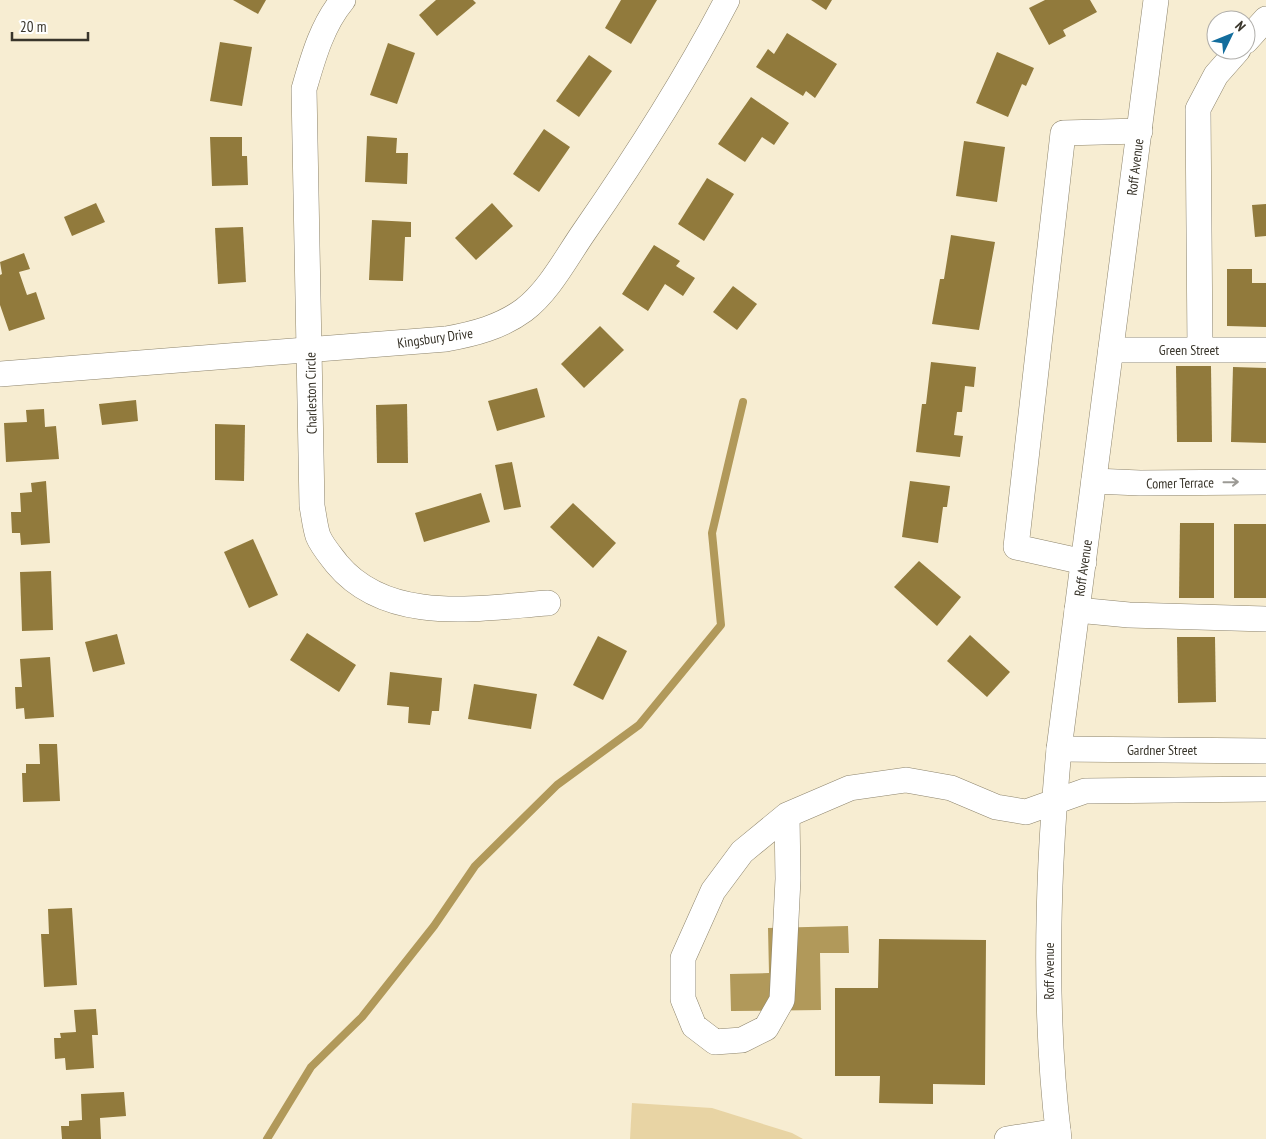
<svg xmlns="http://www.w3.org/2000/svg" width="1266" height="1139" viewBox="0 0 1266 1139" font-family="'PT Sans Narrow',sans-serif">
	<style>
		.green { fill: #e8d4a4 }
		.water { fill: #b1995a }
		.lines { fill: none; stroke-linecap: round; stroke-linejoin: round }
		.stream { stroke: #b1995a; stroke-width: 8 }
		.building { fill: #917a3c }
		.minor-casing { stroke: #8d846c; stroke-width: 26 }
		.minor { stroke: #fff; stroke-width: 25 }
		.oneway { stroke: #9c9a95 }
		.labels { text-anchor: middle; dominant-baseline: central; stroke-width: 5; stroke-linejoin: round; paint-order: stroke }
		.street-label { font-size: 14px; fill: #39352b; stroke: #fff }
	</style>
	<rect width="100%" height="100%" fill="#f7edd2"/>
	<!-- green -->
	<polygon class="green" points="632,1103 712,1108 792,1133 803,1139 630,1139"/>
	<!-- water -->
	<polygon class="water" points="848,926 849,953 820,953 821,1010 731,1011 730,974 769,973 768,928"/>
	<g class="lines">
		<!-- stream -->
		<polyline class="stream" points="267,1139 311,1067 362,1017 434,926 475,866 557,785 639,725 721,625 712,533 743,402"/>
	</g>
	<!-- building -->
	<g class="building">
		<polygon points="233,0 266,0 258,14"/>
		<polygon points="436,0 473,0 476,3 437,36 419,15"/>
		<polygon points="621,0 657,0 631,44 605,28"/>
		<polygon points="811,0 832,0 826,10"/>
		<polygon points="1045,0 1090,0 1097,12 1063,30 1066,36 1049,45 1029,8"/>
		<polygon points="787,33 837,64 815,98 806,91 803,96 756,67 768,49 774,54"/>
		<polygon points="220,42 252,47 242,106 210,101"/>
		<polygon points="388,43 415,53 397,104 370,95"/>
		<polygon points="997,52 1034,68 1026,86 1022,84 1008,117 976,103"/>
		<polygon points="589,55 612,71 579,117 556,101"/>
		<polygon points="751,97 789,123 774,145 762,137 745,162 718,144"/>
		<polygon points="544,129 570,147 539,192 513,174"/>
		<polygon points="367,136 397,138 396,153 408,153 407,184 365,182"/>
		<polygon points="210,137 242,137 242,156 247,156 248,185 212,186"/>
		<polygon points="964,141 1005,147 997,202 956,196"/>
		<polygon points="707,178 734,194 704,241 678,224"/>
		<polygon points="96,203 105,222 72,236 64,217"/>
		<polygon points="492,203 513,226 476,260 455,238"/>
		<polygon points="1266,204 1266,236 1255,237 1252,205"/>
		<polygon points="372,220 411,222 411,237 405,237 403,281 369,280"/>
		<polygon points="243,227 246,282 218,284 215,228"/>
		<polygon points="951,235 995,242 979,330 932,324 940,279 944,279"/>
		<polygon points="654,245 680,261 676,266 695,278 683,296 665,284 648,311 622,294"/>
		<polygon points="24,253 30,269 19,272 27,295 36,292 45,319 9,331 0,305 0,275 2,274 0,262"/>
		<polygon points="1227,269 1252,269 1252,283 1266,283 1266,327 1227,326"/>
		<polygon points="733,286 757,304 737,330 713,312"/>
		<polygon points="600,326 624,350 584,388 561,364"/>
		<polygon points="931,362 976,367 974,387 965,386 962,412 957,412 954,435 963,436 960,457 916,452 922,404 926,404"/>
		<polygon points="1176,366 1211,366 1212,442 1177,442"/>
		<polygon points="1233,367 1266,368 1266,443 1231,442"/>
		<polygon points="537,388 545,417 497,431 488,401"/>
		<polygon points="136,400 138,421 102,425 99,404"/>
		<polygon points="407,404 408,463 377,463 376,405"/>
		<polygon points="44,409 45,427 56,426 59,459 6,462 4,423 27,422 26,410"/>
		<polygon points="215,424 245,425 244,481 215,480"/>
		<polygon points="512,462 521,507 504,510 495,465"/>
		<polygon points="46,481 50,543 21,545 20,533 12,533 11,512 21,512 20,493 32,492 31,483"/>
		<polygon points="910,481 950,486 947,507 943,507 938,543 902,537"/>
		<polygon points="481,493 490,522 424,542 415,513"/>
		<polygon points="573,503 616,543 593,568 550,527"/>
		<polygon points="1180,523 1214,523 1214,598 1179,598"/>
		<rect x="1234" y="524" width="32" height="74"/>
		<polygon points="253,539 278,595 249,608 224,552"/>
		<polygon points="919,561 961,597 937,626 894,587"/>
		<polygon points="51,571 53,630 22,631 20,572"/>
		<polygon points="307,633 356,665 339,692 290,660"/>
		<polygon points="117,634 125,664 93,672 85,642"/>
		<polygon points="970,635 1010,672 987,697 947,661"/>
		<polygon points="598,636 627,651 603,700 573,685"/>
		<polygon points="1177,637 1215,637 1216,702 1178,703"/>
		<polygon points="50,657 54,717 25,719 24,708 16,709 15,687 22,687 20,659"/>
		<polygon points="390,672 442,678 439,711 432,711 430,725 408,723 409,707 387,705"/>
		<polygon points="474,684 537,694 531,729 468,719"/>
		<polygon points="39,744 57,744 60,801 23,802 22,773 26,773 26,764 40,764"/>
		<polygon points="72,908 77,985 44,987 41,934 49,934 48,909"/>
		<polygon points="879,939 986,940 985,1085 933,1084 933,1104 879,1103 880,1076 835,1076 835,988 878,988"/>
		<polygon points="96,1009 98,1035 92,1035 94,1068 66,1070 65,1058 55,1059 54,1038 61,1038 60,1033 76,1032 74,1010"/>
		<polygon points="124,1092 126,1116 100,1118 101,1139 62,1139 61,1126 69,1126 69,1121 82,1120 81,1094"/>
	</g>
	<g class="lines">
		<defs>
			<g id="minor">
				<path d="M343,0C322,25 313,58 304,89L312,506C314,516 315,527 318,536C322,546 331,556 337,564C388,625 478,608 548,603"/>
				<polyline points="1246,41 1266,19"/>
				<polyline points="1200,349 1198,109 1216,75 1238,50"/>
				<polyline points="1111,350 1266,350"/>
				<path d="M0,374L446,339C474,334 501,327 524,310C549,291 566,258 584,232C636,157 685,81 727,0"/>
				<polyline points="1094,481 1140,483 1266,482"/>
				<polyline points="1084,562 1016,547 1063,133 1140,131"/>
				<polyline points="1077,610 1129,615 1266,619"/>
				<polyline points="1059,749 1266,751"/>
				<polyline points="787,815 788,879 782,1000 766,1028 742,1040 715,1042 694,1026 683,999 683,958 713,891 742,852 787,815 850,788 906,780 951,788 996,807 1026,812 1085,791 1266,789"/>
				<polyline points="1007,1139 1058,1131"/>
				<path d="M1059,1139C1043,1010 1047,878 1059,749L1156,0"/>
			</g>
		</defs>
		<!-- minor casing -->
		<use href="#minor" class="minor-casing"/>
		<!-- minor -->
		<use href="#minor" class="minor"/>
	</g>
	<!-- one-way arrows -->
	<defs><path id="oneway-shaft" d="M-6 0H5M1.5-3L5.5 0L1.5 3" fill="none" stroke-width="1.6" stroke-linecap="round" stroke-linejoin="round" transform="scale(1.25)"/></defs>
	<use class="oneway" href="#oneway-shaft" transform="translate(1231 482) rotate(-1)"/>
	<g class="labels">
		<!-- street labels -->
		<g class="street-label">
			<text transform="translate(1135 167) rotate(-83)">Roff Avenue</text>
			<text transform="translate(435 338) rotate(-8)">Kingsbury Drive</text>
			<text x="1189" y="350">Green Street</text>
			<text transform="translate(311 393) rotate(-91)">Charleston Circle</text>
			<text transform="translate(1180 483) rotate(-1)">Comer Terrace</text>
			<text transform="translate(1083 568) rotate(-82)">Roff Avenue</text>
			<text x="1162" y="750">Gardner Street</text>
			<text transform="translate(1049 971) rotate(-90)">Roff Avenue</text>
		</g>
	</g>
	<!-- north arrow -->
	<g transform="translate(1231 35) rotate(47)"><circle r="24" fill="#ffffff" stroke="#b0aeaa"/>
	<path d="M0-4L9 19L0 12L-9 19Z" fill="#136d9d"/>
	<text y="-8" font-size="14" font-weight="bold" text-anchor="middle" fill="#39352b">N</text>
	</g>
	<!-- scale -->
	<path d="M12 32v8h76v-8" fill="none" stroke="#39352b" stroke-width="2.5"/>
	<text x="20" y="32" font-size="15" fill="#39352b" stroke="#ffffff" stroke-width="4" paint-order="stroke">20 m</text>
</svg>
